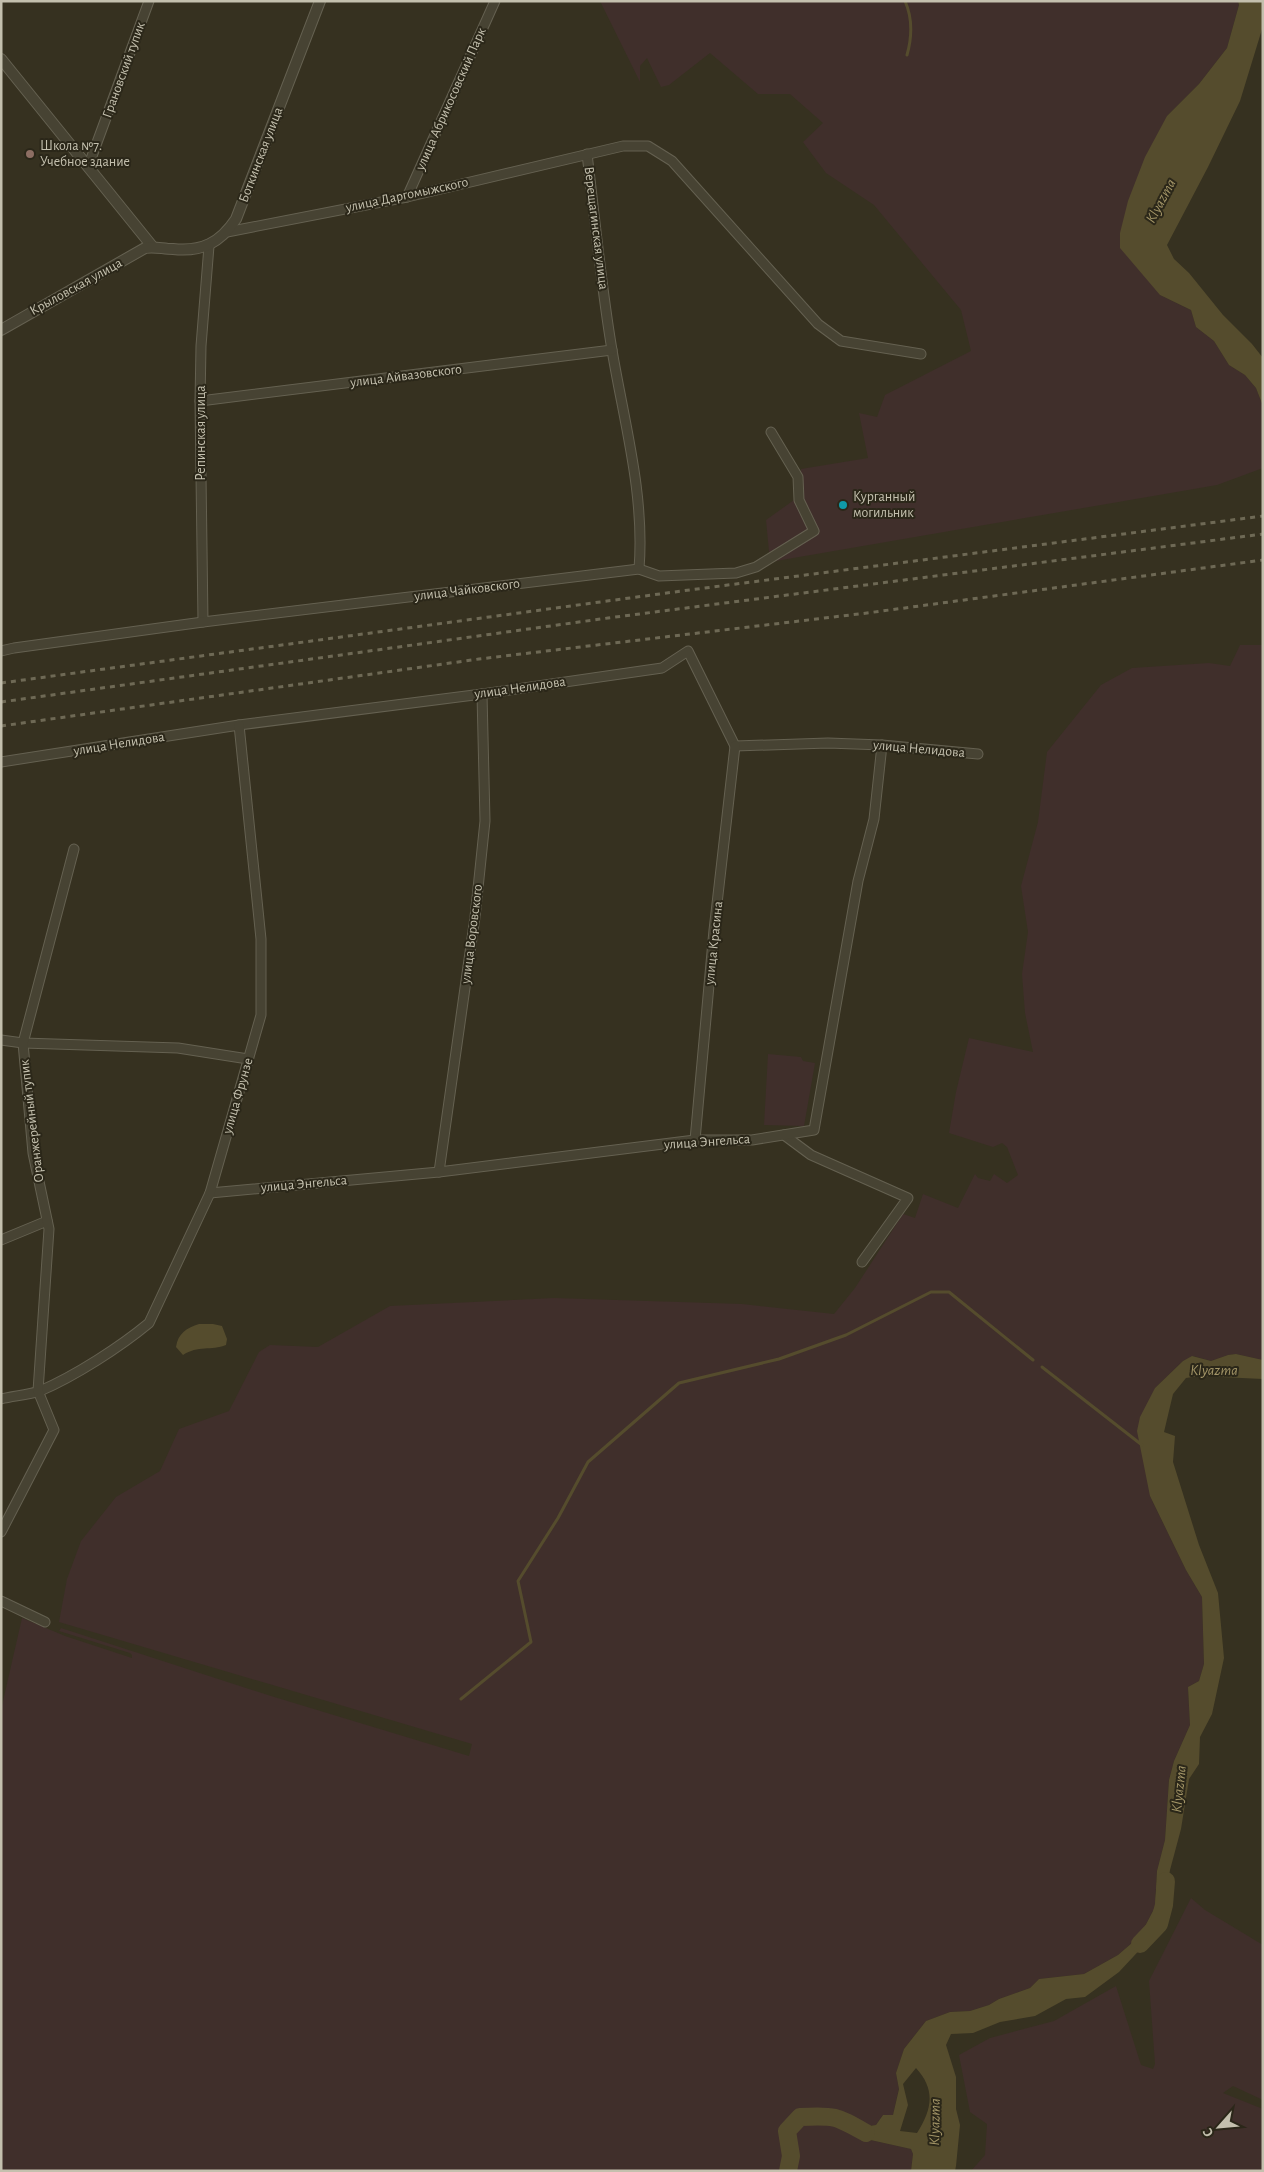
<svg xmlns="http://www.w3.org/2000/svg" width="1264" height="2172" viewBox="0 0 1264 2172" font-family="'Alegreya Sans',sans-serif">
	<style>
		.green { fill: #402f2b }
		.water { fill: #554c2d; fill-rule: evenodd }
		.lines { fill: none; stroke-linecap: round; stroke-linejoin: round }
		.stream { stroke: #554c2d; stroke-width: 3 }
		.river { stroke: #554c2d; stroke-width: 18 }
		.minor-casing { stroke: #656151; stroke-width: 11 }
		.tertiary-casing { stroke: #656151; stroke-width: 12 }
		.minor { stroke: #474333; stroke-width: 9 }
		.tertiary { stroke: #474333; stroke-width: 10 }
		.rail { stroke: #6e6955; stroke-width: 3; stroke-dasharray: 5 5; stroke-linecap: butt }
		.education-dot { fill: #8d6e63; stroke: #2b2719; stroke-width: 2 }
		.culture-dot { fill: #0f9aa8; stroke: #2b2719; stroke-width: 2 }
		.labels { text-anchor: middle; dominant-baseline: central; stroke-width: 4; stroke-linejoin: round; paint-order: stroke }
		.street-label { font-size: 14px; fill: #c4c0ae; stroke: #2b2719 }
		.poi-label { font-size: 14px; fill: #c4c0ae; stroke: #2b2719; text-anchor: start }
		.water-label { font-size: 15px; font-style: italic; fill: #a39567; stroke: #2b2719 }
	</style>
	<rect width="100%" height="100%" fill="#363120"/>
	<!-- green -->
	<g class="green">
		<polygon points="600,1 1238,1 1239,5 1227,48 1199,84 1167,116 1160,295 1191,310 1196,327 1214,341 1229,365 1245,375 1256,388 1263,406 1263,468 1217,485 770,562 766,520 801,495 801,469 868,458 859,413 877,417 885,395 971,351 961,310 874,205 826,173 803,142 823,123 790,94 758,94 710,53 669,85 661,87 647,58 640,66 640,82"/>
		<polygon points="1240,645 1263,645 1263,1360 1236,1354 1228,1355 1211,1361 1193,1356 1183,1361 1155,1388 1150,1496 1186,1570 1202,1597 1204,1664 1199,1681 1188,1687 1190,1725 1174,1761 1169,1780 1165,1840 1157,1871 1155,1907 1140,1936 1118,1955 1084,1974 1039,1979 1030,1988 999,1999 989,2005 970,2011 950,2012 926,2021 904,2049 896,2073 899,2088 893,2115 883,2115 876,2125 863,2127 847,2119 866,2139 911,2149 913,2154 911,2171 1,2171 1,1710 22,1618 65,1636 132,1658 132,1655 130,1653 59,1631 61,1628 271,1696 469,1756 472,1744 59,1622 67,1579 81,1541 116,1497 160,1471 179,1429 229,1411 259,1352 270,1345 318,1347 390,1306 554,1298 742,1304 834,1314 855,1288 903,1214 915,1218 923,1194 958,1208 975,1174 978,1178 990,1181 994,1174 1007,1183 1018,1175 1007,1147 1002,1143 993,1147 949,1133 956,1092 969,1038 1033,1052 1025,1013 1022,974 1028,932 1021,886 1038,822 1047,752 1101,685 1132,668 1209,663 1230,666"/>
		<polygon points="768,1054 801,1057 803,1061 815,1063 804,1126 764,1125"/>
		<polygon points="1191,1898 1205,1910 1263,1945 1263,2100 1233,2086 1223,2093 1263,2109 1263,2171 971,2171 985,2155 987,2124 970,2112 959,2055 990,2038 1054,2021 1116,1986 1141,2065 1153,2069 1155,2064 1149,1981"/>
	</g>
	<!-- water -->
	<g class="water">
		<polygon points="1238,1 1263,1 1263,26 1240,101 1208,167 1167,245 1174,259 1189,273 1223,315 1252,344 1263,358 1263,406 1256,388 1245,375 1229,365 1214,341 1196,327 1191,310 1160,295 1120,248 1120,233 1128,201 1145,157 1167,116 1199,84 1227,48 1239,5"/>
		<path d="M199,1324H213L222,1326L227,1339L226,1345C211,1351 198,1345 183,1355L176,1347C178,1333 187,1328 199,1324Z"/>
		<path d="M1236,1354L1263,1360V1379L1199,1376L1186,1378L1173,1394L1164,1432L1175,1436L1173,1462L1199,1545L1218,1593L1224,1658L1212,1714L1200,1737L1199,1764L1189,1779L1181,1829L1170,1870L1162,1918L1147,1942L1119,1972L1085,1997L1066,1999L1035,2016L1000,2022L973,2033L951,2034L946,2045L956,2077V2109L960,2125L956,2166L955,2171H911L913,2154L911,2149L866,2139L845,2124L847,2119L863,2127L876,2125L883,2115H893L899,2089L896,2073L904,2049L926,2021L950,2012L970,2011L989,2005L999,1999L1030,1988L1039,1979L1084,1974L1118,1955L1140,1936L1155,1907L1157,1871L1165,1840L1169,1780L1174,1761L1190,1725L1188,1687L1199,1681L1204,1664L1202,1597L1186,1570L1150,1496L1137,1431L1140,1417L1155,1388L1183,1361L1192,1356L1211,1361L1228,1355ZM916,2068C936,2090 932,2109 917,2133L900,2131L908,2105L903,2084Z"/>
	</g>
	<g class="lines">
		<!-- stream -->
		<g class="stream">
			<path d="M905,1C913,19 912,37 907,55"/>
			<polyline points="1042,1367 1142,1445"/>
			<polyline points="461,1699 531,1642 518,1581 558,1518 588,1462 679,1383 779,1359 846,1335 931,1292 949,1292 1033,1360"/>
		</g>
		<!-- river -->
		<g class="river">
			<polyline points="1140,1944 1159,1924 1164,1905 1166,1881"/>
			<path d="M788,2171L791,2156L787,2131L800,2117C835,2115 836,2116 866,2133"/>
		</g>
		<defs>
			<g id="minor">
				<path d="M587,154C595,219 601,285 612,350C624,422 645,495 639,569"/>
				<polyline points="88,167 149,1"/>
				<polyline points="407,197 495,1"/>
				<polyline points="227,232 407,197 623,146 648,146 672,161 818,324 841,341 921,354"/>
				<polyline points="200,401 612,350"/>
				<polyline points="203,622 200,401 201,346 209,246"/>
				<polyline points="1,651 14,648 203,622 639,569 659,576 736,573 756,567 814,531 799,500 798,477 771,432"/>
				<polyline points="1,762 239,725 482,694 662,668 688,651 735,746 828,743 882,745 978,754"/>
				<polyline points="1,1040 23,1043 178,1048 248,1059"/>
				<polyline points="784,1135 811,1155 908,1198 862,1262"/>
				<polyline points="695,1140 714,930 735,746"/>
				<polyline points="439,1172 475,917 485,821 482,694"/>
				<polyline points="210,1193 439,1172 695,1140 752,1140 814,1130 858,881 874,819 882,745"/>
				<polyline points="1,1240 47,1221"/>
				<path d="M1,1399C13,1396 28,1395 40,1391C75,1376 120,1347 149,1323L210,1193L261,1015V939L239,725"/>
				<polyline points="1,1532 54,1430 38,1391 49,1229 33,1153 23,1043 74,849"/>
				<polyline points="1,1601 45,1622"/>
			</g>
			<g id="tertiary">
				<polyline points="1,59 152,246"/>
				<path d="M1,330L145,248C154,246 163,249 173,249C202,252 220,243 236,219L320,1"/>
			</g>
		</defs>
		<!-- minor casing -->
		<use href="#minor" class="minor-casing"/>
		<!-- tertiary casing -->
		<use href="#tertiary" class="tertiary-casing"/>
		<!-- minor -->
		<use href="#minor" class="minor"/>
		<!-- tertiary -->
		<use href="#tertiary" class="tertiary"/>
		<!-- rail -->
		<g class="rail">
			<polyline points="1,683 674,592 1263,516"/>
			<polyline points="1,702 608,618 1263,534"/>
			<polyline points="1,726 479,659 867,613 1263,560"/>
		</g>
	</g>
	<!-- markers -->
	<circle class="education-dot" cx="30" cy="154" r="5"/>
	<circle class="culture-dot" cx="843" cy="505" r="5"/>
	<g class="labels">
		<!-- street labels -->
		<g class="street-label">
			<text transform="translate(124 70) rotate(-70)">Грановский тупик</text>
			<text transform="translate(451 99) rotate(-66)">улица Абрикосовский Парк</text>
			<text transform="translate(261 155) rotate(-69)">Боткинская улица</text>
			<text transform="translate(407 195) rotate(-12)">улица Даргомыжского</text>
			<text transform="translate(596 228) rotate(83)">Верещагинская улица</text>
			<text transform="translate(76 287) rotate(-29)">Крыловская улица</text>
			<text transform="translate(406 376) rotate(-7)">улица Айвазовского</text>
			<text transform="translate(201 433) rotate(-90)">Репинская улица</text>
			<text transform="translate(467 590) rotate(-7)">улица Чайковского</text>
			<text transform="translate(520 688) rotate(-8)">улица Нелидова</text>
			<text transform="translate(119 744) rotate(-9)">улица Нелидова</text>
			<text transform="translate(919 749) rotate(5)">улица Нелидова</text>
			<text transform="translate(472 934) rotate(-83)">улица Воровского</text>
			<text transform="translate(714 943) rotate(-84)">улица Красина</text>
			<text transform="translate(238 1096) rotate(-74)">улица Фрунзе</text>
			<text transform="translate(32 1121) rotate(-97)">Оранжерейный тупик</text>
			<text transform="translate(707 1142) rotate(-4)">улица Энгельса</text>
			<text transform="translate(304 1184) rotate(-5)">улица Энгельса</text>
		</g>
		<!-- poi labels -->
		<g class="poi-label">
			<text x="40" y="146">Школа №7.<tspan x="40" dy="16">Учебное здание</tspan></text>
			<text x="853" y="497">Курганный<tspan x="853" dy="16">могильник</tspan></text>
		</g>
		<!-- water labels -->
		<g class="water-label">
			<text transform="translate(1161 201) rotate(-62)">Klyazma</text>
			<text x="1214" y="1370">Klyazma</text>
			<text transform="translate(1179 1789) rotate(-84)">Klyazma</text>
			<text transform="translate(935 2122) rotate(-89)">Klyazma</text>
		</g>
	</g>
	<!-- border -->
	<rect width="1264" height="2172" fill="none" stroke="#c4c0ae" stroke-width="5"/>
	<!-- north arrow -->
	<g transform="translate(1219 2127) rotate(243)" stroke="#2b2719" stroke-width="4" paint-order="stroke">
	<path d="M0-4L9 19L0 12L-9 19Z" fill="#c4c0ae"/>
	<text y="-8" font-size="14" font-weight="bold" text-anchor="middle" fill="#c4c0ae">С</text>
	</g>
</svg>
